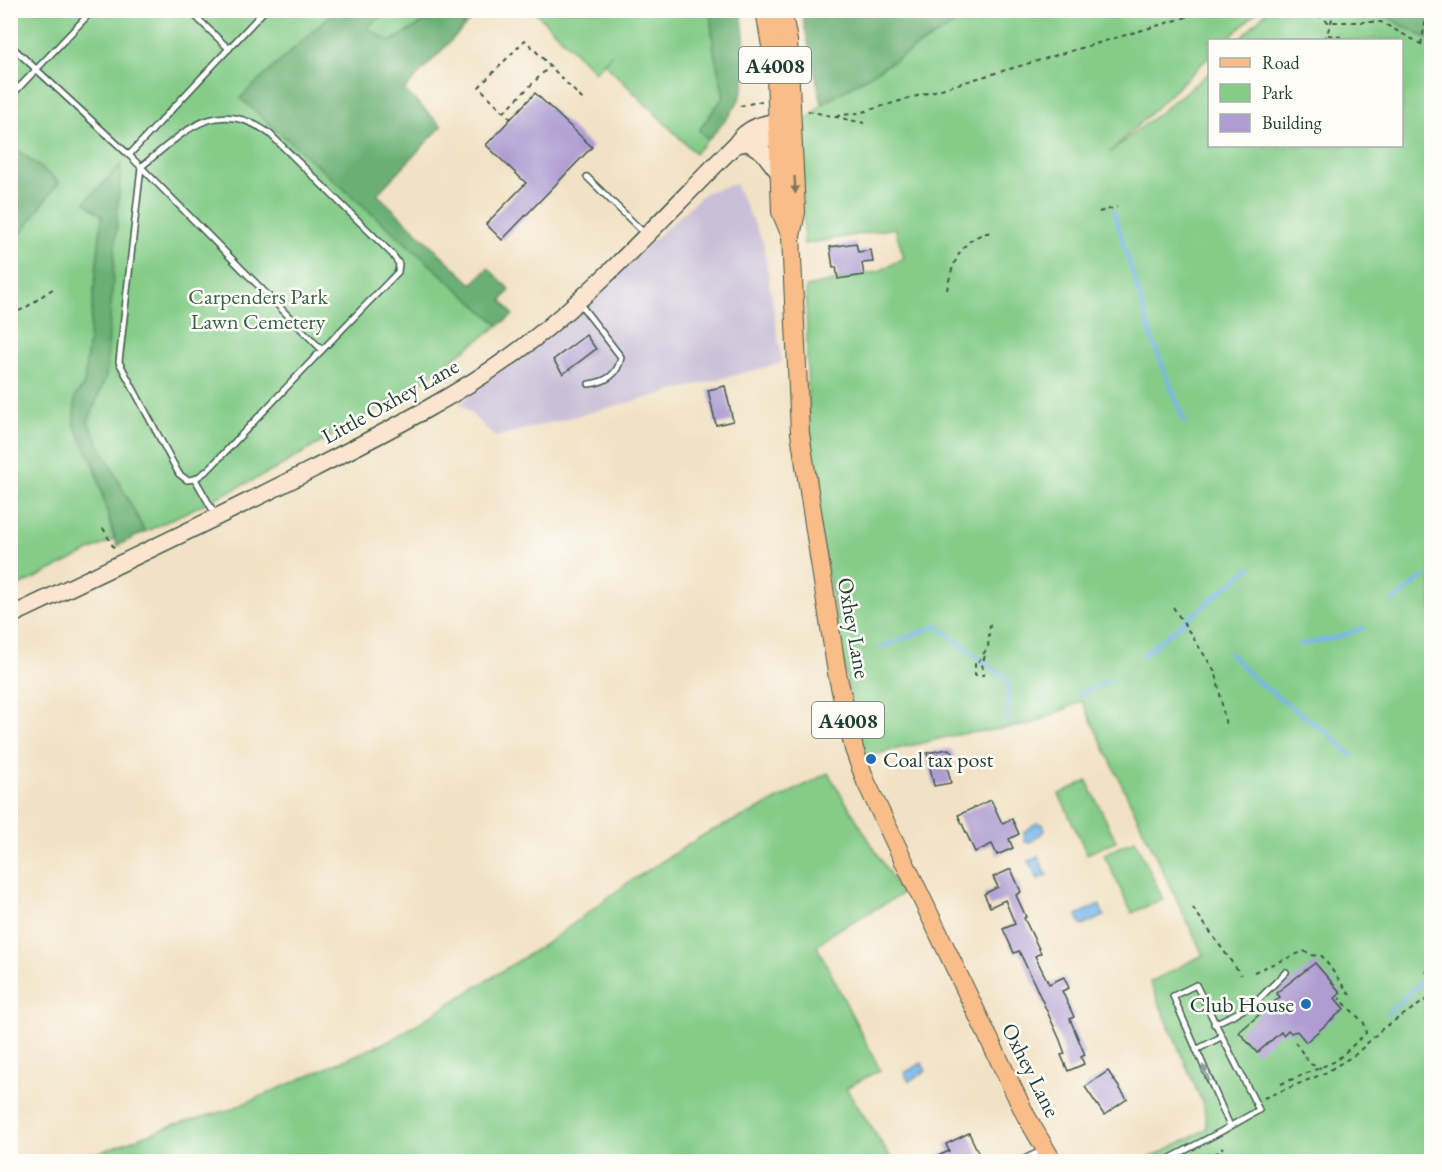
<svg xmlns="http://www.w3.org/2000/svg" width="1442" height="1172" viewBox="0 0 1442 1172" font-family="'EB Garamond',serif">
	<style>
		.industrial { fill: #c9bfd7 }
		.green { fill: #84cc88; stroke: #52845e; stroke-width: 1.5 }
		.forest { fill: #6bb074; stroke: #457654; stroke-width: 1.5 }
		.water { fill: #79b6eb; stroke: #4c7a90; stroke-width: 1.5 }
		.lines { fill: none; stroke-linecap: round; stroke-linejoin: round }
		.stream { stroke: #79b6eb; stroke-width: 4 }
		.building { fill: #af9dd1 }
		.lane-casing { stroke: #3f564a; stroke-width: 8 }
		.secondary-casing { stroke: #3f564a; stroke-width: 19 }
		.primary-casing { stroke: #3f564a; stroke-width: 20 }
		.path { stroke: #3f564a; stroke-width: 2; stroke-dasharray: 4.5 4.5; stroke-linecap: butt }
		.lane { stroke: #fff; stroke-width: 5 }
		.secondary { stroke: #fce5d0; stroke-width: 16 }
		.primary { stroke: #f8bd89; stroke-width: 18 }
		.oneway { fill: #81775a }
		.oneway2 { fill: #8f9e9a }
		.poi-dot { fill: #1f6fb2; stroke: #fdfcf7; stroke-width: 2 }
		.labels { text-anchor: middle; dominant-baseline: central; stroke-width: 5; stroke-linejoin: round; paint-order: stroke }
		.shield { fill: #fdfcf7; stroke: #62766e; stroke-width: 1.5 }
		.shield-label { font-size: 21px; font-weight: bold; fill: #1f3d34 }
		.park-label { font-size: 22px; fill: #386149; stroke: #fdfcf7 }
		.street-label { font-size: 22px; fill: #1f3d34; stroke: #fdfcf7 }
		.poi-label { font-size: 22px; fill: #1f3d34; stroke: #fdfcf7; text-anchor: start }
	</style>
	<rect width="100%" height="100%" fill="#fdfcf7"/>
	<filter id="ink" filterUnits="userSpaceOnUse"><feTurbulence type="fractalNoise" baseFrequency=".0167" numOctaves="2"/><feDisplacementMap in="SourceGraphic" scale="12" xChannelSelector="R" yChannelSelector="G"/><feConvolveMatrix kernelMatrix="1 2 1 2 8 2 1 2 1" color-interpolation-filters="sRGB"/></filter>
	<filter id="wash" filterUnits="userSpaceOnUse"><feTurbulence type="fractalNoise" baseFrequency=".008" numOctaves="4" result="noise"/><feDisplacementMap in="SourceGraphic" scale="24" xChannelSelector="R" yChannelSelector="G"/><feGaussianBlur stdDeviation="1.35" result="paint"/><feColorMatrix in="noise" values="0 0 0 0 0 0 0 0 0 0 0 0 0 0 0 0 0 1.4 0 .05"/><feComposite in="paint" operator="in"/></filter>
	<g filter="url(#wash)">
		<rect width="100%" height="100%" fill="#f2e2c5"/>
		<!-- industrial -->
		<polygon class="industrial" points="735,184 763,242 782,363 495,437 461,404 474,389 581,306 706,192"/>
		<!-- green -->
		<g class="green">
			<polygon points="1259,10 1227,40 1210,40 1209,57 1109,153 1209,73 1210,146 1402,146 1402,40 1239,40 1267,11 1403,11 1431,29 1431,1161 1144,1161 1207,1129 1204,1107 1150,982 1203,955 1082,701 1030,725 955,735 860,758 809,468 806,287 880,271 904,258 895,228 804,244 802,124 822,104 976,11"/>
			<polygon points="11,11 335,11 241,98 499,325 410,390 272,471 145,532 88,422 106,376 120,166 85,202 102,216 84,385 75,397 74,424 95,467 114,539 11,590 10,247 59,182 11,145"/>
			<polygon points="387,11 443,11 390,42 366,28"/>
			<polygon points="449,11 481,11 465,26"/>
			<polygon points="534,11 710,11 714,52 724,96 700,130 708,140 695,153 604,63 612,53 595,72"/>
			<polygon points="828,773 902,894 834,932 817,946 880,1070 846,1088 893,1161 76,1161 176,1124 229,1110 393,1039 550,941 626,884 707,833 759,809"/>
			<polygon points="1087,781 1116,841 1087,854 1059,794"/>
			<polygon points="1135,840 1163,899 1132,913 1104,854"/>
		</g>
		<!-- forest -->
		<g class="forest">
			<polygon points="336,10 387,11 367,28 390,42 443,11 449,11 465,26 404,90 442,126 377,194 472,284 488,268 510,290 502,300 513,315 499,325 240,98"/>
			<polygon points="801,10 976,10 976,11 822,104"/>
			<path d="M710,11H741C744,32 749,74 741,95C734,112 720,127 708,140L699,130L724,96L714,52Z"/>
			<polygon points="1376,11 1431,11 1431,41"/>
			<polygon points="11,145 59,182 11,247 10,247"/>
			<polygon points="121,165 106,376 88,422 145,532 117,546 95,467 74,424 75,397 84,385 102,216 85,202"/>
		</g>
		<!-- water -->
		<g class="water">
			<polygon points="1037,823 1043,824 1045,831 1029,843 1025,842 1024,832"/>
			<polygon points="1038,857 1047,875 1038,879 1029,861"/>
			<polygon points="1099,904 1104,916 1082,926 1077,915"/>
			<polygon points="922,1063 926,1071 909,1081 904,1073"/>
		</g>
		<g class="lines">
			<!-- stream -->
			<g class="stream">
				<polyline points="1114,212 1153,341 1185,423"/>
				<polyline points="1393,602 1424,576"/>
				<polyline points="1299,645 1335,638 1363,628"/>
				<polyline points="882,647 937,626 1008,680 1007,724"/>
				<polyline points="1230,653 1254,679 1330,735 1351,755"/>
				<polyline points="1142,656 1251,567"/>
				<polyline points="1079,695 1108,681"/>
				<polyline points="1388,1013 1432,973"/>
			</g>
		</g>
		<g id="blocks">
			<!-- building -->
			<g class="building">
				<polygon points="535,93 592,147 502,240 486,224 526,183 486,145"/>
				<polygon points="856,243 858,252 871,250 873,262 862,263 864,275 838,279 836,267 833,268 830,247"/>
				<polygon points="586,335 596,349 563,374 553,360"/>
				<polygon points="725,386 733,421 716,425 708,390"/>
				<polygon points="948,749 952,751 954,757 947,766 951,783 934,786 927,753"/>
				<polygon points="991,800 1002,823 1012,819 1019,834 1009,839 1013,848 997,855 992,844 975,852 958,815"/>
				<polygon points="1011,869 1021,892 1016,895 1026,917 1024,918 1041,953 1035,956 1049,984 1064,977 1069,988 1062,991 1074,1017 1070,1019 1085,1055 1081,1057 1084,1064 1068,1071 1061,1055 1065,1054 1060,1040 1031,976 1019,951 1014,953 1003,929 1015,924 1005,900 990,907 984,894 998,887 993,877"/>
				<polygon points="1315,963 1341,993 1335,998 1344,1009 1306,1042 1297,1031 1291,1033 1288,1030 1283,1035 1281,1032 1257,1053 1239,1032 1280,997 1276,993"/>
				<polygon points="1108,1071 1127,1099 1104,1115 1085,1087"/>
				<polygon points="969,1133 980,1156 968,1161 927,1161 949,1151 946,1144"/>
			</g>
		</g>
	</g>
	<g filter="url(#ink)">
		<use href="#blocks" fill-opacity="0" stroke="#3f564a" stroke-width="1.5"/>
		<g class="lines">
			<defs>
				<g id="lane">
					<polyline points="189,10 229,49"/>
					<polyline points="10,45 129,155 265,10"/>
					<polyline points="10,97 93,10"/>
					<path d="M129,155L141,167C183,133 216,94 270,134L392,254L399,264L398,272L322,350"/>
					<polygon points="141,167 322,350 208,470 195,479 187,480 179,474 119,362"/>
					<polyline points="587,177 644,233"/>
					<path d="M580,304L621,357C618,375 606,382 589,384"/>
					<polyline points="195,479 216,516"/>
					<polyline points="1214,1024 1253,1005 1286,972"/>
					<polyline points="1196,1050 1221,1037"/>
					<polyline points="1018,1162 1043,1150"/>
					<polyline points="1163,1162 1222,1131 1259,1110 1196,985 1173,996 1230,1126"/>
				</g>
				<g id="secondary">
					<polyline points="748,142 763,152 780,174"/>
					<polyline points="735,145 791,133"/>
					<path d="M10,616C112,568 213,520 313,469C381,434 452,399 514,354C594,295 665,215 735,145C749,124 767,123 790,120"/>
				</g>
				<g id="primary">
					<polyline points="765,10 776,76 781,212 791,236"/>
					<polyline points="782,10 788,41 796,212 791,236 800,433 837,673 854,749 866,782 1026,1116 1053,1162"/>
				</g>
			</defs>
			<!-- lane casing -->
			<use href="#lane" class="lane-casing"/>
			<!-- secondary casing -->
			<use href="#secondary" class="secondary-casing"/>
			<!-- primary casing -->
			<use href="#primary" class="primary-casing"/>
			<!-- path -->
			<g class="path">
				<polyline points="1310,10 1328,22 1381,22 1432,50"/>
				<polyline points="1328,35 1341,37"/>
				<polyline points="1325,40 1333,16 1328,11"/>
				<polyline points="1421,44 1428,10"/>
				<polyline points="740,106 762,101"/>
				<polyline points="808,111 864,123"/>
				<polyline points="504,112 550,66"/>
				<polyline points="836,116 859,113 1211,10"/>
				<polyline points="511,119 479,87 525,40 583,100"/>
				<polyline points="1290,146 1291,147"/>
				<polyline points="1099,212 1117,207"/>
				<path d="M947,290C952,263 962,236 992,232"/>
				<path d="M10,313C27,311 38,297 53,289"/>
				<polyline points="103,528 115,550"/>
				<polyline points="1173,607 1216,673 1226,726"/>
				<polyline points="985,656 982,664 984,675 975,675 975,662 978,662 988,647 990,624"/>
				<polyline points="1193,908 1241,975"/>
				<polyline points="1426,971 1432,977"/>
				<polyline points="1254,972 1304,951 1310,955 1322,956 1350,995"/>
				<polyline points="1295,1042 1310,1064 1321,1068"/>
				<polyline points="1281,1084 1336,1061 1366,1033 1364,1023 1339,998"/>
				<polyline points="1264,1098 1325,1073 1356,1054 1382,1029 1432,996"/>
				<polyline points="1188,1160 1219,1152 1223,1147"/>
			</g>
			<!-- lane -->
			<use href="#lane" class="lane"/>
			<!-- secondary -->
			<use href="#secondary" class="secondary"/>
			<!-- primary -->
			<use href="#primary" class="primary"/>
		</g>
		<!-- one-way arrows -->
		<defs><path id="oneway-solid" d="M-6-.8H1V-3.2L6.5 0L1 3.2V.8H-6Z" transform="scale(1.5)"/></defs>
		<use class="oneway" href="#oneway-solid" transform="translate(795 185) rotate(87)"/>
		<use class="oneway2" href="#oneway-solid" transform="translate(1206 1073) rotate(-113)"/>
	</g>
	<!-- markers -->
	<g class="poi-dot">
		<circle cx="871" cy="759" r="6"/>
		<circle cx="1306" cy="1004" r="6"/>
	</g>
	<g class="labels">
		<!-- shield labels -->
		<g class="shield">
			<rect x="739" y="47" width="72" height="36" rx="4.5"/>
			<rect x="812" y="702" width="72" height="36" rx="4.5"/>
		</g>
		<g class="shield-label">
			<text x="775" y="65">A4008</text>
			<text x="848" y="720">A4008</text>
		</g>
		<!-- park labels -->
		<g class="park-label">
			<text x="258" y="296">Carpenders Park<tspan x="258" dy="25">Lawn Cemetery</tspan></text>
		</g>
		<!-- street labels -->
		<g class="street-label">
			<text transform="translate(390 401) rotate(-29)">Little Oxhey Lane</text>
			<text transform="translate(854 628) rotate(80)">Oxhey Lane</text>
			<text transform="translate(1031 1070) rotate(63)">Oxhey Lane</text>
		</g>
		<!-- poi labels -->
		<g class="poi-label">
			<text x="883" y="759">Coal tax post</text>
			<text x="1294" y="1004" text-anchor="end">Club House</text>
		</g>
	</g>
	<!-- margin -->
	<rect width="1442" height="1172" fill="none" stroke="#fdfcf7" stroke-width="36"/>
	<!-- legend -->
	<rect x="1208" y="39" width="195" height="108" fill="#fdfcf7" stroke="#a4b0a9" stroke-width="1.5"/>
	<rect x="1220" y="58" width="30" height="9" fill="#f8bd89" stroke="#a4b0a9" stroke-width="1.5"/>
	<text x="1262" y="69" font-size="18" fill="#1f3d34">Road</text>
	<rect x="1220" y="84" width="30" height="18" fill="#84cc88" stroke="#a4b0a9" stroke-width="1.5"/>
	<text x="1262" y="99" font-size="18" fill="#1f3d34">Park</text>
	<rect x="1220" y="114" width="30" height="18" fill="#af9dd1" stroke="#a4b0a9" stroke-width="1.5"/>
	<text x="1262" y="129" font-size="18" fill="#1f3d34">Building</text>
</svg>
